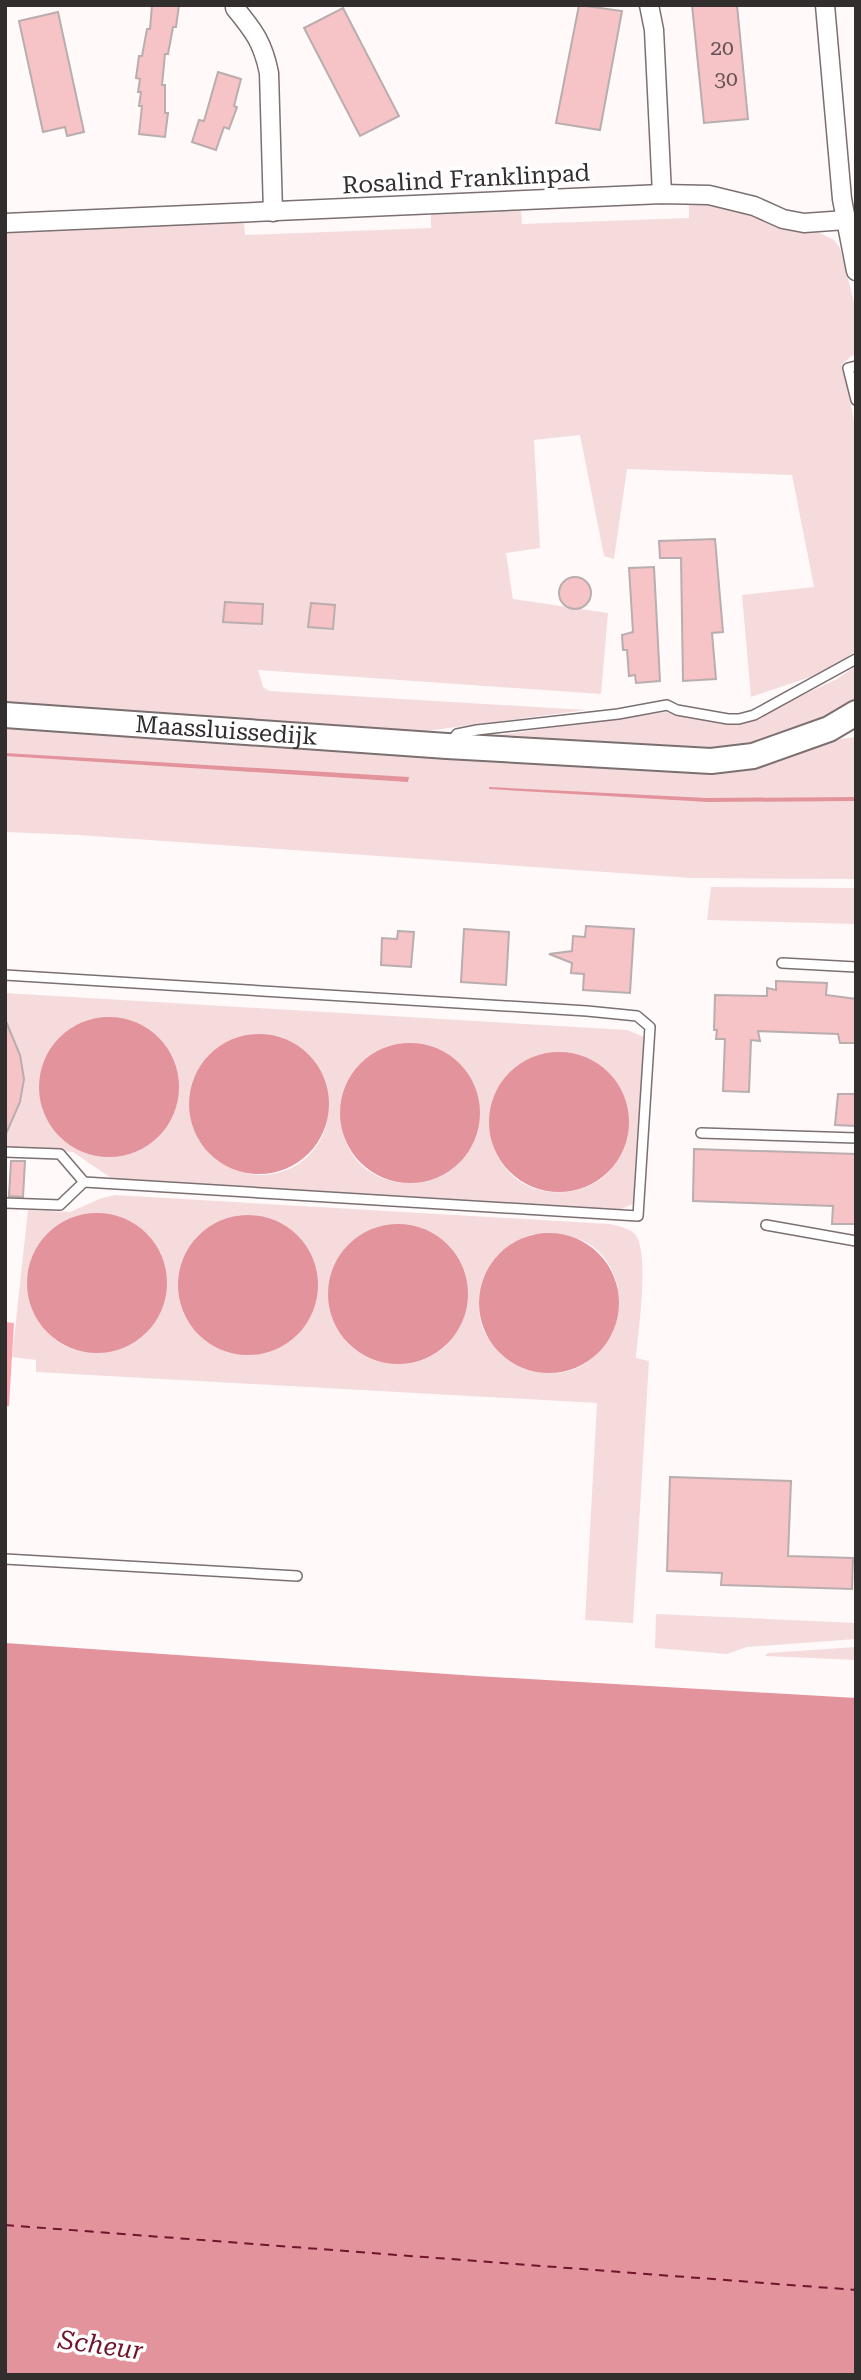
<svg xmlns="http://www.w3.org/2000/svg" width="861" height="2380" viewBox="0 0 861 2380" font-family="'Roboto Serif',serif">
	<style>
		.green { fill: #f6dbdd; fill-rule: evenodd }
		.forest { fill: #fba9b1 }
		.water { fill: #e3939b }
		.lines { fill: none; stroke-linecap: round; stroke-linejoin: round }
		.ferry { stroke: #72142b; stroke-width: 2; stroke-dasharray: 9 7; stroke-linecap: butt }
		.building { fill: #f6c3c7; stroke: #baadae; stroke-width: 2 }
		.lane-casing { stroke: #7b6f70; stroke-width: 12 }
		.street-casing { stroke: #7b6f70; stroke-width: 21 }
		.secondary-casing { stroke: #7b6f70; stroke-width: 28 }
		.lane { stroke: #fff; stroke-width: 9 }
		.street { stroke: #fff; stroke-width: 18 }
		.secondary { stroke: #fff; stroke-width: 24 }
		.labels { text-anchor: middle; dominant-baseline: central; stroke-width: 7; stroke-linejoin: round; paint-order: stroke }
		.number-label { font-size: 21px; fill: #645354 }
		.street-label { font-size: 24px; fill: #332e2e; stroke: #fff }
		.water-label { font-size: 26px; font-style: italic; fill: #72142b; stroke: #fff }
	</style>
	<rect width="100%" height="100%" fill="#fff9fa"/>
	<!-- green -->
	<g class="green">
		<polygon points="689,204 715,205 787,227 814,230 834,240 840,248 856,310 856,355 851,356 843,364 856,431 856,650 831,670 751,697 742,595 814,587 792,475 627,469 614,559 604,556 580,435 534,440 540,548 506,553 513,599 608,613 601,694 258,670 263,687 269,691 586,710 418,732 5,705 5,230 244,221 245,235 431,228 431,214 521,210 522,224 689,218"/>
		<polygon points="856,666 856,706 746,744 683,751 498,735 666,712 689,718 734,723 752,719 837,679"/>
		<polygon points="5,727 629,768 856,737 856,879 691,878 78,835 5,832"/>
		<polygon points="711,887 856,888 856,924 707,920"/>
		<path d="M5,993L627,1030L644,1037L645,1053L638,1202L621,1209L601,1210L114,1180L73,1152L5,1146ZM105,1018C172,1018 206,1099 151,1142C143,1148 133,1154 123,1155C21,1165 9,1030 105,1018ZM258,1034C354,1042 349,1170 263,1175C248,1175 235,1171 223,1163C163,1123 187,1040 258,1034ZM413,1044C485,1053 507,1145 437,1176C427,1180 418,1183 407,1183C319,1180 316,1048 413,1044ZM553,1053C649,1054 650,1185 565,1192C475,1199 461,1069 553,1053Z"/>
		<path d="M115,1195L610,1224C618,1226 629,1228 635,1234C650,1252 638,1333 636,1358L649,1361L633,1623L585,1620L597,1403L36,1372V1360L12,1357L28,1210L70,1212L102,1198ZM93,1214C104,1214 115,1215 124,1219C188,1248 176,1344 106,1352C14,1364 0,1225 93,1214ZM239,1215C321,1209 349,1322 271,1349C264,1351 258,1354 251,1354C231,1355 212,1348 198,1333C174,1309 174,1279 189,1250C193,1242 197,1235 205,1230C215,1223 228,1220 239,1215ZM392,1224C490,1226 489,1353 408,1363C315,1374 297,1239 392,1224ZM533,1234C546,1235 563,1234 576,1238C620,1252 631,1311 605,1345C571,1390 517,1376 487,1336C481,1328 479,1315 479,1305C478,1270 501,1244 533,1234Z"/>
		<polygon points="656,1614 856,1623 856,1639 747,1647 727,1654 655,1648"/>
		<polygon points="856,1647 856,1660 765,1656 768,1653"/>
	</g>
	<!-- forest -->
	<polygon class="forest" points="5,1322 14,1323 9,1406 5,1406"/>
	<!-- water -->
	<g class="water">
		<polygon points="5,753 409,777 408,782 5,756"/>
		<polygon points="489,787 707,798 856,797 856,801 708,802 489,789"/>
		<circle cx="109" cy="1087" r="70"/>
		<circle cx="259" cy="1104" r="70"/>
		<circle cx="410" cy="1113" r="70"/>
		<circle cx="559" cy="1122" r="70"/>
		<circle cx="97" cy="1283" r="70"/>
		<circle cx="248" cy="1285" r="70"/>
		<circle cx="398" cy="1294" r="70"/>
		<circle cx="549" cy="1303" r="70"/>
		<polygon points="5,1643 476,1676 856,1698 856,2375 5,2375"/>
	</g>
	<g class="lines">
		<!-- ferry -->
		<polyline class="ferry" points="5,2225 856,2290"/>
	</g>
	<!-- building -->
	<g class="building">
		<polygon points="152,5 179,5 176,27 173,27 168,54 165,54 162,85 165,85 165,113 168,113 165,137 139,134 142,106 139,106 141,92 138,92 140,79 136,78 139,56 142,56 147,29 150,29"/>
		<polygon points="579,5 622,11 600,130 556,123"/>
		<polygon points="692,5 737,5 748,119 704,123"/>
		<polygon points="343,8 399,116 360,136 304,28"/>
		<polygon points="58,12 84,132 67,136 65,127 43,132 19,21"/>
		<polygon points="218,72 241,79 234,106 237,107 229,129 224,127 216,150 192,142 199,120 204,121"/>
		<polygon points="715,539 723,632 712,633 716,679 683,681 681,558 660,558 659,541"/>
		<polygon points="654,567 660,681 636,683 635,675 629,676 627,650 623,650 622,635 633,632 629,568"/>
		<circle cx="575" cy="593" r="16"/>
		<polygon points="225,602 263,604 262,624 223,622"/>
		<polygon points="311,603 335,605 333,629 308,627"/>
		<polygon points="586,926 634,929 630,993 583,990 584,974 571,973 572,963 549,954 572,951 573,936 585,937"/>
		<polygon points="464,929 509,932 506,985 461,982"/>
		<polygon points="398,931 414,932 411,967 381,965 382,938 397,939"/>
		<polygon points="776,981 827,983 826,995 856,999 856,1043 840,1043 838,1034 758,1031 760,1041 751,1040 749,1092 723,1091 725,1039 716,1039 717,1030 714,1030 715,995 767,996 767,988 776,990"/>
		<polygon points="5,1019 20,1055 24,1079 20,1102 5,1136"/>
		<polygon points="838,1094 856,1094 856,1126 835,1125"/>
		<polygon points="694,1149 856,1154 856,1224 832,1224 833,1206 693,1201"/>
		<polygon points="11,1161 25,1161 23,1197 9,1196"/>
		<polygon points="670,1477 791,1481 788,1556 853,1558 852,1589 721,1585 722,1573 667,1571"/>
	</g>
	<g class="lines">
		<defs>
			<g id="lane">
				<polyline points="856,366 848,368 856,400"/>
				<polyline points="450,743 457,734 477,730 618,714 667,705 677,710 728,719 739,719 754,715 856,659"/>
				<polyline points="782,963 856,967"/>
				<polyline points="5,975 587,1011 637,1016 650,1027 638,1216 84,1182 60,1154 5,1152"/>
				<polyline points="701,1133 856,1138"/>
				<polyline points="5,1203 60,1205 84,1182"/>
				<polyline points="766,1225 856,1241"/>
				<polyline points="5,1559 297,1576"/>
			</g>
			<g id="street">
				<polyline points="649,5 654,30 662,194"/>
				<polyline points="825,5 842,199 856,271"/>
				<path d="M235,8C254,31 263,43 269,73L273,212"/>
				<polyline points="5,223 662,194 709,195 754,206 783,219 804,223 846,220"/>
			</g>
			<g id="secondary">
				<path id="s1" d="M5,715L447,746L711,761L753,756L829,729L856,713"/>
			</g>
		</defs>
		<!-- lane casing -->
		<use href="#lane" class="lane-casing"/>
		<!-- street casing -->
		<use href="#street" class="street-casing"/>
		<!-- secondary casing -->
		<use href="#secondary" class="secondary-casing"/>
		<!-- lane -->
		<use href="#lane" class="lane"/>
		<!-- street -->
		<use href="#street" class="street"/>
		<!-- secondary -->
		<use href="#secondary" class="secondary"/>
	</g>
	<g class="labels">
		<!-- number labels -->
		<g class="number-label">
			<text x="722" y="48">20</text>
			<text x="726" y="79">30</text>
		</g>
		<!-- street labels -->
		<g class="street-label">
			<text transform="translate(466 179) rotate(-3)">Rosalind Franklinpad</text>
			<text stroke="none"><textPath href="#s1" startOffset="222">Maassluissedijk</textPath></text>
		</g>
		<!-- water labels -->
		<g class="water-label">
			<text transform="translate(101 2345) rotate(8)">Scheur</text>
		</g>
	</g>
	<!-- border -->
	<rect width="861" height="2380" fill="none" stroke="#332e2e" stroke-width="14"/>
</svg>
